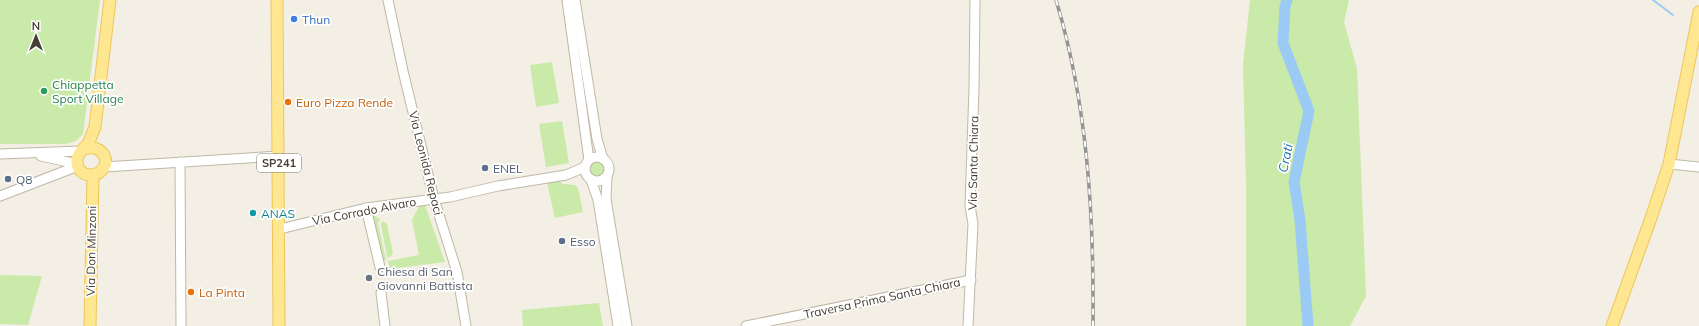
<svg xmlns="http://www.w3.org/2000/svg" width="1699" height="326" viewBox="0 0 1699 326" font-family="Mulish,sans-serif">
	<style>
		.green { fill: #c9eaa9 }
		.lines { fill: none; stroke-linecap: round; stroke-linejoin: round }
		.stream { stroke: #9bcbf4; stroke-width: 2 }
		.river { stroke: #9bcbf4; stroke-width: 11 }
		.minor-casing { stroke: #bfb8a6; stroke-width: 11 }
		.major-casing { stroke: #ebc75a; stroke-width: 13 }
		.minor { stroke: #fff; stroke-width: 9 }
		.major { stroke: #ffe691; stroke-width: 11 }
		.rail-casing { stroke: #949494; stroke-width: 3.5 }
		.rail { stroke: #fff; stroke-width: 2; stroke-dasharray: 6; stroke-linecap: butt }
		.shop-dot { fill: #3f7fe0; stroke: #fff; stroke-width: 1.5 }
		.leisure-dot { fill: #2e9e5b; stroke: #fff; stroke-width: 1.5 }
		.food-dot { fill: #e8710a; stroke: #fff; stroke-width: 1.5 }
		.service-dot { fill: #5c6f8a; stroke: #fff; stroke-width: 1.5 }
		.culture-dot { fill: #0f9aa8; stroke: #fff; stroke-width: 1.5 }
		.worship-dot { fill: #6b7280; stroke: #fff; stroke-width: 1.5 }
		.labels { text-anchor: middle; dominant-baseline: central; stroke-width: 3.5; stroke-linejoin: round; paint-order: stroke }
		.shield { fill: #fff; stroke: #7d7970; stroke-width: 1 }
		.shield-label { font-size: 11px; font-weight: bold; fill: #453f33 }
		.shop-label { font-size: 12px; fill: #366cbe; stroke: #fff; text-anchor: start }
		.leisure-label { font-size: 12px; fill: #27864d; stroke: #fff; text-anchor: start }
		.food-label { font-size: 12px; fill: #c56008; stroke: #fff; text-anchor: start }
		.street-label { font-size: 12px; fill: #453f33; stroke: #fff }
		.service-label { font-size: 12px; fill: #4e5e75; stroke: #fff; text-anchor: start }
		.culture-label { font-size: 12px; fill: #0d838f; stroke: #fff; text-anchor: start }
		.worship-label { font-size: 12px; fill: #5b616d; stroke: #fff; text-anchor: start }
		.water-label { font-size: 13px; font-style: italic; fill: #2772b7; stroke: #fff }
	</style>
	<rect width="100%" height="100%" fill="#f3efe4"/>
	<!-- green -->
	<g class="green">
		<polygon points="0,0 100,0 83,134 76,141 66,144 0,144"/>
		<polygon points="1250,0 1349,0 1344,22 1357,69 1366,296 1350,326 1246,326 1246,183 1243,65"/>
		<polygon points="552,62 559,103 536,107 530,65"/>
		<polygon points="562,121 569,163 546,167 539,124"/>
		<circle cx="597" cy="170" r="9"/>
		<polygon points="560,181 562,184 575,185 578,188 583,212 555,218 547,183"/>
		<polygon points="425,205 445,262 390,269 388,261 419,255 412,220 419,206"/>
		<polygon points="374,215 381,220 378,223 386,260 384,261 380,257 371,216"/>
		<polygon points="383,221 387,224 393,254 390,257 387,257 381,224"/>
		<polygon points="0,275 42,276 28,325 0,324"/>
		<polygon points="599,303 603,326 523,326 522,310"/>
	</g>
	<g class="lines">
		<!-- stream -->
		<polyline class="stream" points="1653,0 1673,15"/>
		<!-- river -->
		<polyline class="river" points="1287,0 1285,7 1283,43 1309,111 1294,182 1300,220 1308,326"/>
		<defs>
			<g id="minor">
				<polyline points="388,0 403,71 434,199 457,272 466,326"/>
				<polyline points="567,0 589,160"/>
				<polyline points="575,0 597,139 603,159"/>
				<polyline points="0,154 81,151"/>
				<polyline points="41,156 77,164"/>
				<circle cx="597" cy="169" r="12"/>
				<polyline points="180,162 181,326"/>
				<polyline points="1669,164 1699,167"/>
				<polyline points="104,167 279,156"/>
				<polyline points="607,177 606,199 627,326"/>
				<polyline points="591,180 598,200 618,326"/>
				<polyline points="0,196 78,166"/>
				<polyline points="366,208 380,267"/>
				<polyline points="280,229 366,208 450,197 498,186 566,175 585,167"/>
				<polyline points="381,293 385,326"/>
				<polyline points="746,326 971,280"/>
				<polyline points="968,326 973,224 970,206 974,88 975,0"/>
			</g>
			<g id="major">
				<polyline points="277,0 279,326"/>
				<path d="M84,149C96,145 105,151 106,163C100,181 76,178 77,160C78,152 85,148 89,142C91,137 93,132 95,127L110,0"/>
				<polyline points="90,326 93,176"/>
				<polyline points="1612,326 1651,218 1669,164 1699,12"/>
			</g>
		</defs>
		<!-- minor casing -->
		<use href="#minor" class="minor-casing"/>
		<!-- major casing -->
		<use href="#major" class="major-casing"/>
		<!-- minor -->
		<use href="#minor" class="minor"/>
		<!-- major -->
		<use href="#major" class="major"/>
		<defs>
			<path id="rail" d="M1056,0C1088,106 1094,216 1093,326"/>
		</defs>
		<!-- rail casing -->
		<use href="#rail" class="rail-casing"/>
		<!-- rail -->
		<use href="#rail" class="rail"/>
	</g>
	<!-- markers -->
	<circle class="shop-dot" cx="294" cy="19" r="4"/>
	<circle class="leisure-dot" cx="44" cy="91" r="4"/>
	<g class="food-dot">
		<circle cx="288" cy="102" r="4"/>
		<circle cx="191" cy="292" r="4"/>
	</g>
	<g class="service-dot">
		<circle cx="485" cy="168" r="4"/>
		<circle cx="8" cy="179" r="4"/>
		<circle cx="562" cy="241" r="4"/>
	</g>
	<circle class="culture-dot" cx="253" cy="213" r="4"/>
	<circle class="worship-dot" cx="369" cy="278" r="4"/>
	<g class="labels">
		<!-- shield labels -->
		<rect class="shield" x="257" y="154" width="44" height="18" rx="3"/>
		<g class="shield-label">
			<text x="279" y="163">SP241</text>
		</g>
		<!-- shop labels -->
		<g class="shop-label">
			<text x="302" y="19">Thun</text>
		</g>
		<!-- leisure labels -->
		<g class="leisure-label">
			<text x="52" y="84">Chiappetta<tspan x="52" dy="14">Sport Village</tspan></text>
		</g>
		<!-- food labels -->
		<g class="food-label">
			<text x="296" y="102">Euro Pizza Rende</text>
			<text x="199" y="292">La Pinta</text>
		</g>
		<!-- street labels -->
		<g class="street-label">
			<text transform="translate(426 163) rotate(76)">Via Leonida Repaci</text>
			<text transform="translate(973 163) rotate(-89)">Via Santa Chiara</text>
			<text transform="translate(364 211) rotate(-11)">Via Corrado Alvaro</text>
			<text transform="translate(91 251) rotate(-89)">Via Don Minzoni</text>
			<text transform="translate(882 298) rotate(-12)">Traversa Prima Santa Chiara</text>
		</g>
		<!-- service labels -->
		<g class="service-label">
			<text x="493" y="168">ENEL</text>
			<text x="16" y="179">Q8</text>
			<text x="570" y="241">Esso</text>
		</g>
		<!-- culture labels -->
		<g class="culture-label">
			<text x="261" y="213">ANAS</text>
		</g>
		<!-- worship labels -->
		<g class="worship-label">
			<text x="377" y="271">Chiesa di San<tspan x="377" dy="14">Giovanni Battista</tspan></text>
		</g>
		<!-- water labels -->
		<g class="water-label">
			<text transform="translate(1285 158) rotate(-78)">Crati</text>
		</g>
	</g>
	<!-- north arrow -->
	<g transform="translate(36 36)" stroke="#ffffff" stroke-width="3" paint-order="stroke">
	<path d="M0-3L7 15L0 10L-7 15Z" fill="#453f33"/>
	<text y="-6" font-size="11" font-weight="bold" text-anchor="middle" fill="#453f33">N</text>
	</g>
</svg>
